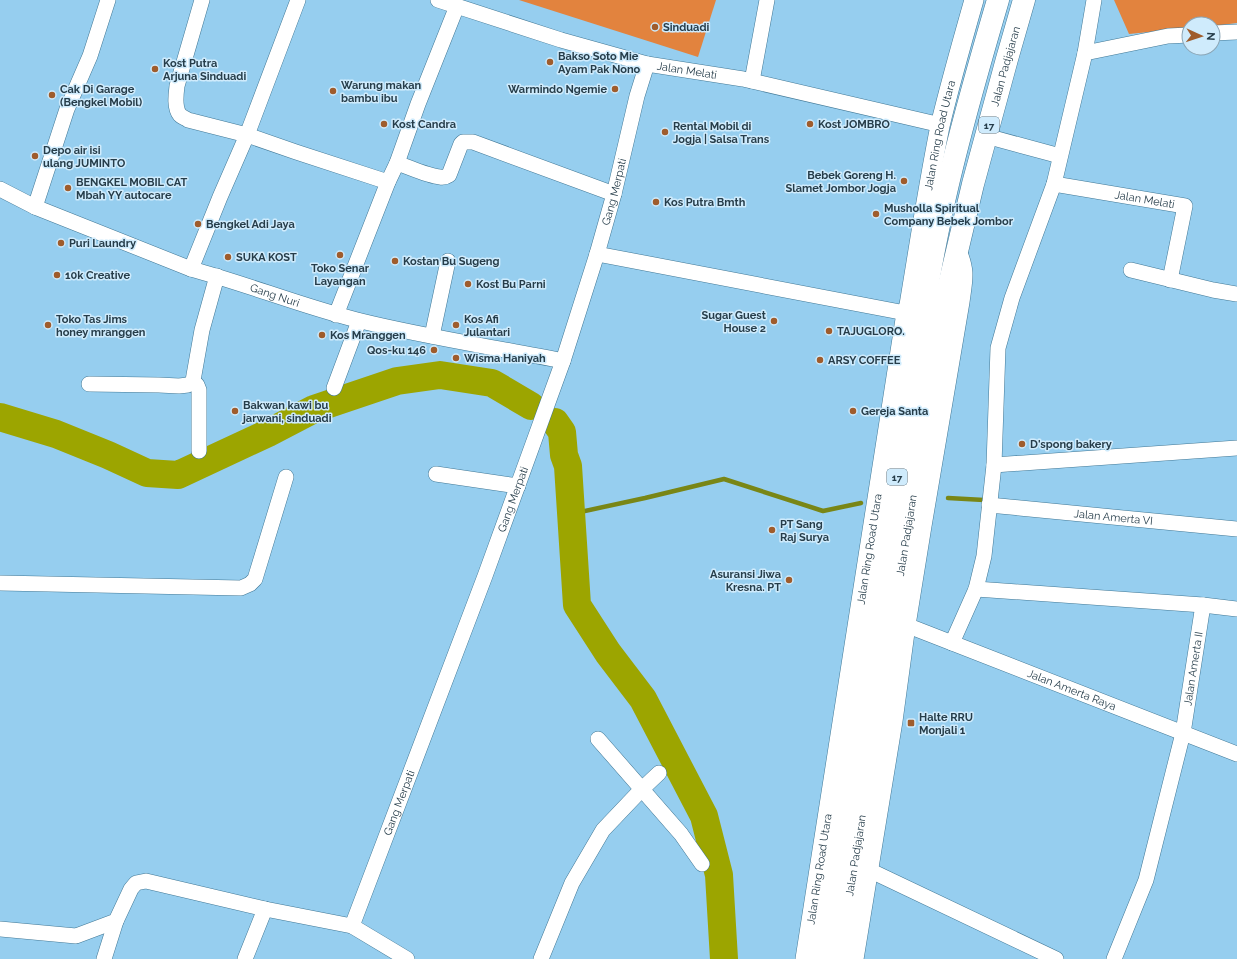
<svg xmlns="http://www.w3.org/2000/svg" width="1237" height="959" viewBox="0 0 1237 959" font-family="Raleway,sans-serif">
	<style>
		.green { fill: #e2833e }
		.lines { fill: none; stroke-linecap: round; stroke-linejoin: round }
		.stream { stroke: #798616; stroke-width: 4.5 }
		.river { stroke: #9ca500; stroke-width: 28 }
		.minor-casing { stroke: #417896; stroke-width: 16 }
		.tertiary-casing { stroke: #417896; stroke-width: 20 }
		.trunk-casing { stroke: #417896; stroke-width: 23 }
		.minor { stroke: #fff; stroke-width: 15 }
		.tertiary { stroke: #fff; stroke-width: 19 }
		.trunk { stroke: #fff; stroke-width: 22 }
		.poi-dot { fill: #9f5c2c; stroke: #cfebfc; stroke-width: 1.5 }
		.labels { text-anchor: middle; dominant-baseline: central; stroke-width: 3; stroke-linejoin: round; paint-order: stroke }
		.shield { fill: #cfebfc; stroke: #59717f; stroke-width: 1 }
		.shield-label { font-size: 10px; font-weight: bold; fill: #263d4a }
		.poi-label { font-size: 11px; font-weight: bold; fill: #263d4a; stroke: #cfebfc; text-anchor: start }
		.street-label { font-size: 11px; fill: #263d4a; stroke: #cfebfc }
	</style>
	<rect width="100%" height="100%" fill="#96ceef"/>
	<!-- green -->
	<g class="green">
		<polygon points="519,0 716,0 698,57"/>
		<polygon points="1114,0 1237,0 1237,23 1213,26 1213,24 1189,24 1189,28 1129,34"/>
	</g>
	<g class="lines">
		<!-- stream -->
		<g class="stream">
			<polyline points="948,498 984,500"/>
			<polyline points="571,514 645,498 724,479 823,511 861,503"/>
		</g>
		<!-- river -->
		<g class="river">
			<polyline points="0,417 56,434 108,455 147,473 178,475 268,433 314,409 397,381 440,375 492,383 531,406"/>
			<polyline points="555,422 562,432 564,455 568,466 577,605 608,653 643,699 704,816 719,875 724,959"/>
		</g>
		<defs>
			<g id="minor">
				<path d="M202,0L177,86C176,94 174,108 180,115C181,117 186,118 188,120L247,135L296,152L388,182"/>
				<path id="s1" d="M438,0L561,40L647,64L743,79L941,125"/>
				<polyline points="1213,33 1237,32"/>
				<polyline points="1085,53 1094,0"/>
				<polyline points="752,81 767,0"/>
				<polyline points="986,136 1060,156"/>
				<path d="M397,163C409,167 428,176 440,177C444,178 446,177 449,175L461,144L463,142H473L614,194"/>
				<path id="s2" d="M1054,184L1185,206L1170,280"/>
				<path id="s3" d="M0,189L35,207L191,269C247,284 301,306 357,320C425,337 494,347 563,361"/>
				<polyline points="35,207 67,109 90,56 108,0"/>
				<polyline points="597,254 916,315"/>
				<polyline points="191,269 220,197 247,135 298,0"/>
				<polyline points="1131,270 1213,290 1237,294"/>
				<polyline points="336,315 388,182 397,163 418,104 457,6"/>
				<polyline points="432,336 448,261"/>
				<polyline points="193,381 197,385 199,390 199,451"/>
				<polyline points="89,384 159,385 179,386 188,385 193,381 194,375 202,330 217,276"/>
				<polyline points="334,388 359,321"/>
				<polyline points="994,465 1237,448"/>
				<polyline points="436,474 518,486"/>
				<path id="s4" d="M989,505L1237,529"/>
				<polyline points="0,583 241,588 250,584 255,579 286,477"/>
				<polyline points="976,589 1203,605 1237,609"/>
				<path id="s5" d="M906,625L1237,754"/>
				<polyline points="952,643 976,589 984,556 994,465 998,348 1012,298 1054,184 1085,53 1168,36 1189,35"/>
				<polyline points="598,739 681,834 702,864"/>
				<polyline points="869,870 1056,959"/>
				<path id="s6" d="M352,926L485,576L563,361L597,254L614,194L637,96L647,64"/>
				<polyline points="0,929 76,936 116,921 131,889 136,883 146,881 265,909 352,926 407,959"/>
				<polyline points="104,959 116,921"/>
				<polyline points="245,959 265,909"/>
				<polyline points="541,959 572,883 603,830 641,790 659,773"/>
				<path id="s7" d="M1114,959L1146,880L1183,733L1203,605"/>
			</g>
			<g id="tertiary">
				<path id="s8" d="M805,959L906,313L909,305C919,245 928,185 940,126C950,84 962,42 974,0"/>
				<path d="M854,959L893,721L906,625L922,526L960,302C963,279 966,272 957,251"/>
			</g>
			<g id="trunk">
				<path d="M820,959L922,317C928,280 935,243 943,206C958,137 978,68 998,0"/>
				<path id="s9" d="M839,959L940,323L973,184L1007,59L1024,0"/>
			</g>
		</defs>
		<!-- minor casing -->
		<use href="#minor" class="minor-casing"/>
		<!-- tertiary casing -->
		<use href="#tertiary" class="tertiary-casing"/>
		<!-- trunk casing -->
		<use href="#trunk" class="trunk-casing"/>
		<!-- minor -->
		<use href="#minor" class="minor"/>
		<!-- tertiary -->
		<use href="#tertiary" class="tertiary"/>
		<!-- trunk -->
		<use href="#trunk" class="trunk"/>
	</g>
	<!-- markers -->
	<g class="poi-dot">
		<circle cx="655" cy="27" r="4"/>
		<circle cx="550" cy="62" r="4"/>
		<circle cx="155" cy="69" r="4"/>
		<circle cx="615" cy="89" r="4"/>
		<circle cx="333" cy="91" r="4"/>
		<circle cx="52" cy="95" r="4"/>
		<circle cx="384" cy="124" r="4"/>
		<circle cx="810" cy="124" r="4"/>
		<circle cx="665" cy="132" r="4"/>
		<circle cx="35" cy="156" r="4"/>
		<circle cx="904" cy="181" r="4"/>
		<circle cx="68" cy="188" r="4"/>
		<circle cx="656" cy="202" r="4"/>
		<circle cx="876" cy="214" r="4"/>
		<circle cx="198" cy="224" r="4"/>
		<circle cx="61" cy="243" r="4"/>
		<circle cx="340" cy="255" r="4"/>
		<circle cx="228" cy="257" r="4"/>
		<circle cx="395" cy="261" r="4"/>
		<circle cx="57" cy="275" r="4"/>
		<circle cx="468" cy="284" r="4"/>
		<circle cx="774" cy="321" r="4"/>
		<circle cx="48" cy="325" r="4"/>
		<circle cx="456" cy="325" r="4"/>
		<circle cx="829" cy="331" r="4"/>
		<circle cx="322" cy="335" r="4"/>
		<circle cx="434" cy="350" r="4"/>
		<circle cx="456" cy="358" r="4"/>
		<circle cx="820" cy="360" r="4"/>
		<circle cx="235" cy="411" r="4"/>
		<circle cx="853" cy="411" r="4"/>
		<circle cx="1022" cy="444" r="4"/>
		<circle cx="772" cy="530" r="4"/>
		<circle cx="789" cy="580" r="4"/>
		<rect x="907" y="719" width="8" height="8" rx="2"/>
	</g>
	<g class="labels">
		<!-- shield labels -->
		<g class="shield">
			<rect x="979" y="117" width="20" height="16" rx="3"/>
			<rect x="887" y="469" width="20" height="16" rx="3"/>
		</g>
		<g class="shield-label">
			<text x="989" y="125">17</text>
			<text x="897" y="477">17</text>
		</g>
		<!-- poi labels -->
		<g class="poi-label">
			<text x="663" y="27">Sinduadi</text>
			<text x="558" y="56">Bakso Soto Mie<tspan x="558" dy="13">Ayam Pak Nono</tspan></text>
			<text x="163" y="63">Kost Putra<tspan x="163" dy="13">Arjuna Sinduadi</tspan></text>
			<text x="341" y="85">Warung makan<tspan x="341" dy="13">bambu ibu</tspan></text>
			<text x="60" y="89">Cak Di Garage<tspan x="60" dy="13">(Bengkel Mobil)</tspan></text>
			<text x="607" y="89" text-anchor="end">Warmindo Ngemie</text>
			<text x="392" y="124">Kost Candra</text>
			<text x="818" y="124">Kost JOMBRO</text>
			<text x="673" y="126">Rental Mobil di<tspan x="673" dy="13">Jogja | Salsa Trans</tspan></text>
			<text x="43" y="150">Depo air isi<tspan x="43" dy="13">ulang JUMINTO</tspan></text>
			<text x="896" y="175" text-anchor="end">Bebek Goreng H.<tspan x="896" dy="13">Slamet Jombor Jogja</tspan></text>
			<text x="76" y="182">BENGKEL MOBIL CAT<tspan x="76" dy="13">Mbah YY autocare</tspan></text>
			<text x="664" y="202">Kos Putra Bmth</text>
			<text x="884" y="208">Musholla Spiritual<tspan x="884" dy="13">Company Bebek Jombor</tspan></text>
			<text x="206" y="224">Bengkel Adi Jaya</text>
			<text x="69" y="243">Puri Laundry</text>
			<text x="236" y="257">SUKA KOST</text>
			<text x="403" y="261">Kostan Bu Sugeng</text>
			<text x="340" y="268" text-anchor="middle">Toko Senar<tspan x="340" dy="13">Layangan</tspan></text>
			<text x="65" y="275">10k Creative</text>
			<text x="476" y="284">Kost Bu Parni</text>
			<text x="766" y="315" text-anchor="end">Sugar Guest<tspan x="766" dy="13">House 2</tspan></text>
			<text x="56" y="319">Toko Tas Jims<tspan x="56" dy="13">honey mranggen</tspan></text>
			<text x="464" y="319">Kos Afi<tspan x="464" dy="13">Julantari</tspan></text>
			<text x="837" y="331">TAJUGLORO.</text>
			<text x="330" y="335">Kos Mranggen</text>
			<text x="426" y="350" text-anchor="end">Qos-ku 146</text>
			<text x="464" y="358">Wisma Haniyah</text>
			<text x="828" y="360">ARSY COFFEE</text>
			<text x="243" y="405">Bakwan kawi bu<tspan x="243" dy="13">jarwani, sinduadi</tspan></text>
			<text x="861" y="411">Gereja Santa</text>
			<text x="1030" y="444">D'spong bakery</text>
			<text x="780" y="524">PT Sang<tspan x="780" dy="13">Raj Surya</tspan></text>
			<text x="781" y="574" text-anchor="end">Asuransi Jiwa<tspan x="781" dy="13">Kresna. PT</tspan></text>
			<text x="919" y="717">Halte RRU<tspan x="919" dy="13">Monjali 1</tspan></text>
		</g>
		<!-- street labels -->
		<g class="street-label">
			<text stroke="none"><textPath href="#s9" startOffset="909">Jalan Padjajaran</textPath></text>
			<text stroke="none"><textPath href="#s1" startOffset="259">Jalan Melati</textPath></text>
			<text stroke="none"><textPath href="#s8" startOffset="835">Jalan Ring Road Utara</textPath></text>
			<text stroke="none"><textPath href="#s6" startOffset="780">Gang Merpati</textPath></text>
			<text stroke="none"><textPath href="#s2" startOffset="92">Jalan Melati</textPath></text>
			<text stroke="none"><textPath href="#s3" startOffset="295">Gang Nuri</textPath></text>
			<text stroke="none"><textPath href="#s6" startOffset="456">Gang Merpati</textPath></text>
			<text stroke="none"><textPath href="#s4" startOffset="125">Jalan Amerta VI</textPath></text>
			<text stroke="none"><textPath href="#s9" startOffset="429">Jalan Padjajaran</textPath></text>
			<text stroke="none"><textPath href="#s8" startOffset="415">Jalan Ring Road Utara</textPath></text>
			<text stroke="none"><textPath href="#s7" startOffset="302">Jalan Amerta II</textPath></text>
			<text stroke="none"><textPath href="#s5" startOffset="178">Jalan Amerta Raya</textPath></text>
			<text stroke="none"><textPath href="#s6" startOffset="132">Gang Merpati</textPath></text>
			<text stroke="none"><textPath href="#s9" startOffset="105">Jalan Padjajaran</textPath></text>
			<text stroke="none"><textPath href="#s8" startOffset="91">Jalan Ring Road Utara</textPath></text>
		</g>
	</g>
	<!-- north arrow -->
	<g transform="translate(1201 36) rotate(93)"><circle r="19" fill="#cfebfc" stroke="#8ba5b5"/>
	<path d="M0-3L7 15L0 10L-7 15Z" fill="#9f5c2c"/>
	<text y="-6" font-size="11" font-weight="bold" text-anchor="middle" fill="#263d4a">N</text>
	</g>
</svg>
